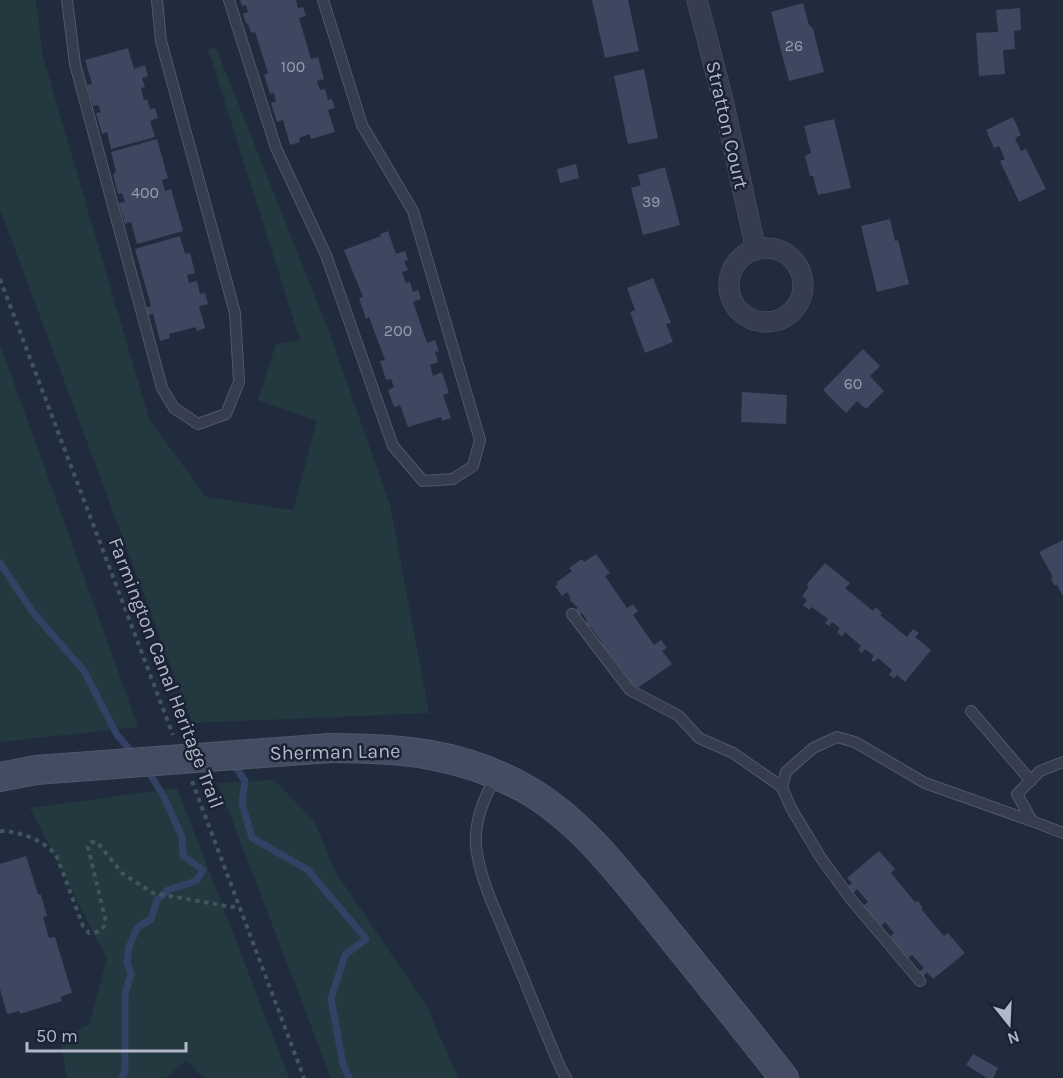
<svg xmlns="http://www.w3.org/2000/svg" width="1063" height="1078" viewBox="0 0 1063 1078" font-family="Karla,sans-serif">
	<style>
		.green { fill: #23393f }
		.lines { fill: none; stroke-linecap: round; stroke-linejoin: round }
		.stream { stroke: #314265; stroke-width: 7 }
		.building { fill: #3d475f }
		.lane-casing { stroke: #505869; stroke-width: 12 }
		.street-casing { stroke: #505869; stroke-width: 21 }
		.secondary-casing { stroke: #505869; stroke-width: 30 }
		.path { stroke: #3e5559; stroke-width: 4; stroke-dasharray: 4.5 4.5; stroke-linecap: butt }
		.lane { stroke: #353d4e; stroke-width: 10 }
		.street { stroke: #353d4e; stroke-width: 20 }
		.secondary { stroke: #434c62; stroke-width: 28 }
		.secondary-bridge-casing { stroke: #505869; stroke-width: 30; stroke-linecap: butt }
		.secondary-bridge { stroke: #434c62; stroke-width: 28 }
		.labels { text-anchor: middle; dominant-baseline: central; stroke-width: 5; stroke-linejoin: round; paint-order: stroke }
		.number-label { font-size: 16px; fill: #949caf }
		.street-label { font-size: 20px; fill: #b1b8ca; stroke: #1a2233 }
	</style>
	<rect width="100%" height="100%" fill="#212b3e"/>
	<!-- green -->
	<g class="green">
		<polygon points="0,0 36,0 43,57 149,419 206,497 293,510 317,421 258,400 276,344 300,340 208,49 216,48 328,329 390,505 429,713 192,723 0,209"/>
		<polygon points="0,344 138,727 0,742"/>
		<polygon points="274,780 314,821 335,871 427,1007 458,1078 331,1078 218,783"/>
		<polygon points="177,788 289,1078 203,1078 186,1060 166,1078 67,1078 60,1037 89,1025 107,959 30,808"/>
	</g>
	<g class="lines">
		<!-- stream -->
		<g class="stream">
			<polyline points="0,563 32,611 84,671 117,735 134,754"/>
			<polyline points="229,764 237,769 245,781 242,803 252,838 308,870 366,939 345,955 331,999 343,1064 349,1078"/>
			<polyline points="122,1078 125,1070 125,994 131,974 127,962 129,947 137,928 151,919 157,900 168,890 196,881 203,870 183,856 182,837 164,797 147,769"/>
		</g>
	</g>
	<!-- building -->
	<g class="building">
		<polygon points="240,0 296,0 298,8 303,7 306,16 299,18 311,59 318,57 324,79 317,81 320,90 325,89 328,100 332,99 335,108 328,110 335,132 311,139 310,134 299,138 300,142 290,145 283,120 277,122 271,103 276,101 274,93 270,94 264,75 268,73 255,32 251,33 248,24 246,23 243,14 248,12 246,5 242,6"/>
		<polygon points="592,0 628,0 639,51 605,58"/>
		<polygon points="803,3 809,25 813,29 824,72 789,81 771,12"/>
		<polygon points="1020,8 1021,30 1014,31 1015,49 1003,50 1005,74 979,76 976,33 998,32 996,10"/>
		<polygon points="128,48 134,69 145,65 148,76 142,78 145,87 141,88 144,100 147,99 150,109 155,108 158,118 150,121 155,137 111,149 107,132 102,134 96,113 101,112 98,105 93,106 87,85 92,84 85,60"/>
		<polygon points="644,69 658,138 628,144 614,76"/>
		<polygon points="1013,117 1021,135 1015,138 1021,151 1026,149 1046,189 1019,202 1000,161 1005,159 999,146 994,148 986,130"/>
		<polygon points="834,119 851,188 818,195 813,176 810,176 805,156 811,153 804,126"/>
		<polygon points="157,139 168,178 162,180 165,191 171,189 183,231 137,244 131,222 125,224 119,203 125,202 122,193 118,194 113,175 116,171 111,152"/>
		<polygon points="576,164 579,178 560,183 557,169"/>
		<polygon points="665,167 680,225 643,235 631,188 641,185 638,175"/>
		<polygon points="890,219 895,241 898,240 909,284 877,292 861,226"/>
		<polygon points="388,231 396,254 405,251 408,260 404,261 408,270 402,272 406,283 410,282 413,292 418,290 421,299 413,302 427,343 435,340 439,351 435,352 438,362 430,365 433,376 442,372 449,393 443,395 451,418 442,421 441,417 408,427 400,405 394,407 388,390 394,387 391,379 386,380 380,361 385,360 369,317 366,319 359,298 363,297 344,250 381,236 380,234"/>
		<polygon points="180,236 185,254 190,253 195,273 187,275 189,283 197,281 200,294 205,293 208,304 199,306 205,328 197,331 196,327 169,334 170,338 160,341 153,314 147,315 145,308 151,306 135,249"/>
		<polygon points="653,278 671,323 666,324 673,342 645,353 630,312 635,310 627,288"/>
		<polygon points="863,349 880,366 870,376 884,391 866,409 857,401 846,413 823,390"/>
		<polygon points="742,392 787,395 786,424 741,422"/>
		<polygon points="1063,540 1063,596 1057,585 1054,585 1051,578 1053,577 1039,552"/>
		<polygon points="596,554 610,573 605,576 627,608 633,604 638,611 633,615 654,645 661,640 667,648 662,651 672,664 636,689 630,681 627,684 623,678 627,676 605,648 603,650 599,644 602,642 591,627 588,629 584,623 587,621 582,613 578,616 575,610 578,608 570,600 570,597 567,592 562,596 555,586 558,584 557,582 572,571 569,568 582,559 584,562"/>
		<polygon points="825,563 850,583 845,588 873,611 875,607 882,613 880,615 907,637 913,629 919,633 915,637 931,650 905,682 897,675 894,678 889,675 892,670 878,658 874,662 871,660 874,656 865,649 862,653 858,650 861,646 845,632 842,637 837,632 840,628 832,622 829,626 825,623 828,619 812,607 809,610 803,605 807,600 802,596 808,588 807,584"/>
		<polygon points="879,851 895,869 891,873 915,902 918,901 922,907 922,910 944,936 948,933 965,953 933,979 927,972 923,977 919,972 924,968 912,955 907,959 889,938 894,933 885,922 880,927 863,906 868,902 857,889 852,894 847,887 852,883 847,878"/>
		<polygon points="26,856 38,894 41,895 47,916 43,917 49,938 55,937 72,993 60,997 62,1001 20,1014 19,1011 7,1014 0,989 0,864"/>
		<polygon points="973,1054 998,1068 993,1078 987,1078 966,1065"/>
	</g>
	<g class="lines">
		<defs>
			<g id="lane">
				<polyline points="67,0 75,64 162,388 174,408 198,424 226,414 239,382 235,313 161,41 157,0"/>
				<polyline points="229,0 276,148 326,255 393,446 423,481 453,479 473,466 480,440 413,211 362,125 323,0"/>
				<polyline points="572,614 630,690 679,716 699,738 733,753 782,787"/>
				<polyline points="971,711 1031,781"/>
				<polyline points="1063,762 1040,771 1017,794 1032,821 1063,833"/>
				<path d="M496,775C485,797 474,820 476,845C479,878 496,911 508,941C526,984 543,1027 561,1069L566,1078"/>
				<polyline points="920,981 850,898 821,858 791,808 782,787 786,772 813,748 837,737 855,742 925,783 1032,821"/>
			</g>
			<g id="street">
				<polyline points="697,0 723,100 756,250"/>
				<circle cx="766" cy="285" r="37"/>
			</g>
			<g id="secondary">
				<path d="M330,748C401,748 461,753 524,788C580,819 622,876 662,925C703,976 744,1027 784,1078"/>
				<polyline points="0,777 36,770"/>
			</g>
		</defs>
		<!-- lane casing -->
		<use href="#lane" class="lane-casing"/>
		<!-- street casing -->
		<use href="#street" class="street-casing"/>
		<!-- secondary casing -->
		<use href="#secondary" class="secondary-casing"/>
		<!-- path -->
		<g class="path">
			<polyline points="0,279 173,735"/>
			<polyline points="192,781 304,1078"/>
			<path d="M0,831C20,831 46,841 57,857L83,926L89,933C98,933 103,930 106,922L88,847L91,842H97L123,874L153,893L232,907L239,905"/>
		</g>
		<!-- lane -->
		<use href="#lane" class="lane"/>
		<!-- street -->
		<use href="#street" class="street"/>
		<!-- secondary -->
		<use href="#secondary" class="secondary"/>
		<defs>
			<polyline id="secondary-bridge" points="36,770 330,748"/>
		</defs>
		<!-- secondary-bridge casing -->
		<use href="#secondary-bridge" class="secondary-bridge-casing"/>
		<!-- secondary-bridge -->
		<use href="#secondary-bridge" class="secondary-bridge"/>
	</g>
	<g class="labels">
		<!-- number labels -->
		<g class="number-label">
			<text x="794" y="45">26</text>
			<text x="293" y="66">100</text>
			<text x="145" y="192">400</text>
			<text x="651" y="201">39</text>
			<text x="398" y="330">200</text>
			<text x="853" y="383">60</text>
		</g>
		<!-- street labels -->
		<g class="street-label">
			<text transform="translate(727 125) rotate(77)">Stratton Court</text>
			<text transform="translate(166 673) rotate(69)">Farmington Canal Heritage Trail</text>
			<text transform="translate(335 752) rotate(-1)">Sherman Lane</text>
		</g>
	</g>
	<!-- north arrow -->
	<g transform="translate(1009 1024) rotate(162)" stroke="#1a2233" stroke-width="4.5" paint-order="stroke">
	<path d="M0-4.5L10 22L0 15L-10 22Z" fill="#b1b8ca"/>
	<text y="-9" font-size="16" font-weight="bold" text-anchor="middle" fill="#b1b8ca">N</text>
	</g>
	<!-- scale -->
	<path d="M27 1042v9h159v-9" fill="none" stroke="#b1b8ca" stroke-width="3"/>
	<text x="36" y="1042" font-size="18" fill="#b1b8ca" stroke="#1a2233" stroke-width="4.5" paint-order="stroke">50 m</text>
</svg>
